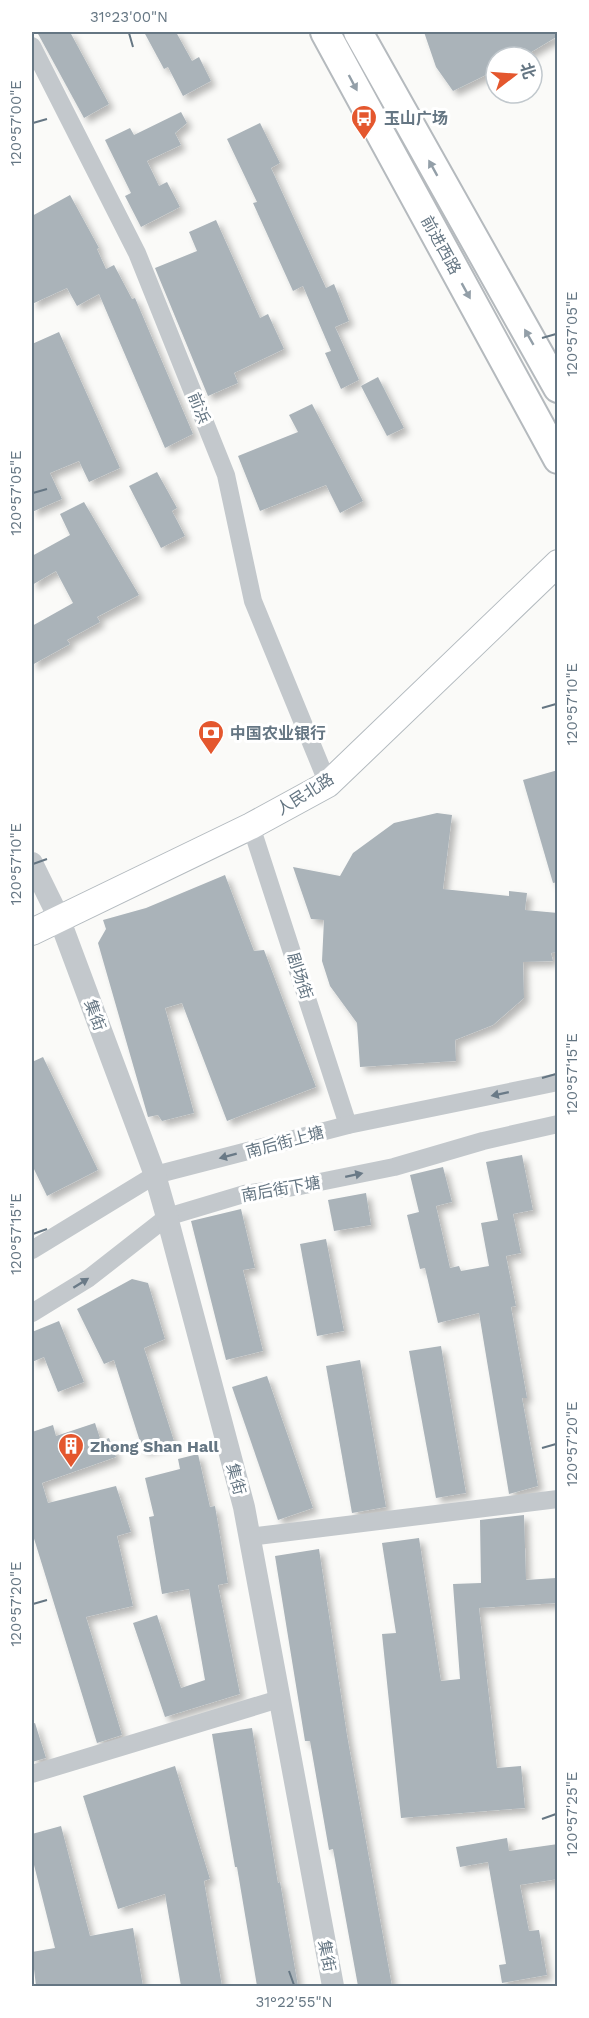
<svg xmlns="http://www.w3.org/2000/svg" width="589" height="2018" viewBox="0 0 589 2018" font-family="'Work Sans','Noto Sans SC',sans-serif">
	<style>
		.building { fill: #aab3b9; filter: url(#shadow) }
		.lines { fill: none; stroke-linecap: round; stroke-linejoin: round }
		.secondary-casing { stroke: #b3babf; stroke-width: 28 }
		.primary-casing { stroke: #b5babe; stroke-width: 32 }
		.minor { stroke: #c3c8cc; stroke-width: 18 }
		.tertiary { stroke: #c3c8cc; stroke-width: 22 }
		.secondary { stroke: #fff; stroke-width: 26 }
		.primary { stroke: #fff; stroke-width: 28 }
		.oneway { fill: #939fa8 }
		.oneway2 { fill: #6a7a87 }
		.ticks { fill: none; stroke: #657683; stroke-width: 2 }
		.labels { text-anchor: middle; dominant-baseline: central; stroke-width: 6; stroke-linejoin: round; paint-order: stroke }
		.poi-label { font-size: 16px; font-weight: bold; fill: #657683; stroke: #fff; text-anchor: start }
		.street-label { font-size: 16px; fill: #657683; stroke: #fff }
		.neatline { fill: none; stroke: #657683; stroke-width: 2 }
		.ticks-label { font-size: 15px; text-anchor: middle; fill: #657683 }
	</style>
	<defs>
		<filter id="shadow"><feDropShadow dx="5" dy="5" stdDeviation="3" flood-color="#0004"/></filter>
	</defs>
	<rect width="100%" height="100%" fill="#fafaf8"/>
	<!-- building -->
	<g class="building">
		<polygon points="37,32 70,32 109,104 84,118"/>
		<polygon points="144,32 176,32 192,61 199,57 211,81 183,96 168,67 164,69"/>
		<polygon points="424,32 558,32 558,36 523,57 496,57 496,70 453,91 436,67"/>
		<polygon points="181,112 187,123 175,133 181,145 147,161 159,186 167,182 180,207 141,227 125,196 131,193 105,140 130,128 134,135"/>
		<polygon points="260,123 280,163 271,168 326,288 334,284 349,321 335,327 359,380 341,389 325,353 331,351 303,286 293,291 253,203 257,202 227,139"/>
		<polygon points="70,195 99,248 97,249 106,269 114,265 132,299 135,298 193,434 165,448 99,294 77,306 67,288 32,304 32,216"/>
		<polygon points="216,220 260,318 268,314 284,349 234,373 238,383 208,396 155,268 197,251 189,232"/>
		<polygon points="59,332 120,468 89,482 79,461 50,473 62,499 32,512 32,344"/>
		<polygon points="378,377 404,428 387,436 361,386"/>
		<polygon points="312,404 363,501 340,513 326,485 260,511 238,456 298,432 289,415"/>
		<polygon points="157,472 177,508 172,511 185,536 161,548 129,486"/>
		<polygon points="84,502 139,595 97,617 100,622 67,640 70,644 32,665 32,626 73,603 56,571 32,585 32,556 70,535 60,514"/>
		<polygon points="558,770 558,882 553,883 523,780"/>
		<polygon points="437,813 452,815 443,889 509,896 509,891 527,893 525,910 558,913 558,952 551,953 553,961 523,962 524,998 493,1025 455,1040 456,1061 360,1067 357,1023 330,986 322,961 324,920 311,919 293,867 340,876 353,853 394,823"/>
		<polygon points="225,875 254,951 264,950 316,1087 227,1121 182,1003 165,1008 194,1113 162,1121 158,1115 148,1117 98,943 106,929 103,920 146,908"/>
		<polygon points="43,1057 98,1170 47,1196 32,1165 32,1062"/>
		<polygon points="522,1155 533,1210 513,1214 521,1253 506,1256 516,1306 511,1307 527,1398 522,1398 538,1486 509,1494 479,1313 438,1323 425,1268 420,1269 407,1215 419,1212 410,1175 443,1167 452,1202 436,1206 450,1268 459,1266 461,1271 489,1266 481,1223 498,1220 486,1162"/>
		<polygon points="366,1193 371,1225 334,1231 328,1200"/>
		<polygon points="241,1209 255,1268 243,1270 263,1351 226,1360 191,1221"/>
		<polygon points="326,1239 344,1331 317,1336 300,1244"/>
		<polygon points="132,1279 148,1283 165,1339 144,1348 174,1441 143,1451 114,1360 104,1364 77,1309"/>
		<polygon points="59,1321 84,1382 58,1392 44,1357 32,1362 32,1332"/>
		<polygon points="441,1346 466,1493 436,1498 409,1351"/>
		<polygon points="360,1360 386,1507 352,1513 326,1366"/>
		<polygon points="267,1376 313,1508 278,1520 232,1387"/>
		<polygon points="95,1423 101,1441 109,1438 116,1457 42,1483 48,1503 116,1486 131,1532 117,1536 133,1606 86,1617 122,1735 97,1743 32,1532 32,1432 53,1425 56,1436"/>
		<polygon points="198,1454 210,1507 215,1506 228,1583 218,1585 240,1694 165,1717 133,1623 157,1615 181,1688 205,1680 189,1589 162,1594 149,1517 154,1516 145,1478 180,1469 178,1459"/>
		<polygon points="524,1515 526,1580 556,1578 557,1603 479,1608 497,1768 521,1766 525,1808 401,1818 382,1634 396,1633 382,1543 419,1538 441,1681 460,1679 453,1584 481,1583 480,1520"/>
		<polygon points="319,1549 347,1735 392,1986 358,1986 333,1849 329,1850 310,1741 305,1741 275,1556"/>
		<polygon points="35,1723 46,1758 32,1762 32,1724"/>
		<polygon points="252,1728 278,1883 280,1882 298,1986 257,1986 237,1867 235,1867 212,1734"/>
		<polygon points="175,1766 210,1879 204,1881 222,1986 181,1986 165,1894 118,1909 83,1796"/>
		<polygon points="61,1826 90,1936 133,1928 143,1986 36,1986 32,1952 55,1948 32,1857 32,1834"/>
		<polygon points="507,1838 509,1851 558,1844 558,1879 520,1885 529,1931 539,1930 547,1975 502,1983 499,1965 506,1964 488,1862 460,1867 456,1847"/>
	</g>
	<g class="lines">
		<defs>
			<polyline id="secondary" points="32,932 251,826 328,784 558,563"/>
			<g id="primary">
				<polyline points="325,32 558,459"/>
				<polyline points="358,32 558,388"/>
			</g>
		</defs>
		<!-- secondary casing -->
		<use href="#secondary" class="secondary-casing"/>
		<!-- primary casing -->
		<use href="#primary" class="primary-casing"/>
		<!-- minor -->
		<g class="minor">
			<polyline points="32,46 137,253 226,475 253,601 328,784"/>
			<polyline points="251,826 348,1125"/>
			<polyline points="32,1250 155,1175 348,1125 558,1082"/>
			<polyline points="32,1313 89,1278 167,1217 244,1194 300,1186 394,1167 483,1141 558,1124"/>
			<polyline points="249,1537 558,1499"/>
			<polyline points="32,1774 279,1699"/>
		</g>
		<!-- tertiary -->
		<polyline class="tertiary" points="32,863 59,918 155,1175 167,1217 244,1507 333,1986"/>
		<!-- secondary -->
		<use href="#secondary" class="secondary"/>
		<!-- primary -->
		<use href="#primary" class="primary"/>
	</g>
	<!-- one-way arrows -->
	<defs><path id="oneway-solid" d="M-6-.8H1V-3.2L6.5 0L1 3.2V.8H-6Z" transform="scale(1.5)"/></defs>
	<g class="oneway">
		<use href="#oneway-solid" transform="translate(353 83) rotate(62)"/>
		<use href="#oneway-solid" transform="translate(433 168) rotate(-119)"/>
		<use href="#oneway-solid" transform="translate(466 291) rotate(61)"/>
		<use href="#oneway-solid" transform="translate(529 337) rotate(-120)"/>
	</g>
	<g class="oneway2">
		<use href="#oneway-solid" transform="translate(500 1094) rotate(168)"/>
		<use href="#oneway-solid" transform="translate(228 1156) rotate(165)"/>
		<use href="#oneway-solid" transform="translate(354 1175) rotate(-12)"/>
		<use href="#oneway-solid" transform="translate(81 1283) rotate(-32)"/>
	</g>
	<!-- ticks -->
	<path class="ticks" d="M129,33L133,47M33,123L47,119M542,338L556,334M33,493L47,489M542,708L556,704M33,864L47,859M542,1078L556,1074M33,1234L47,1229M542,1448L556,1444M33,1604L47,1600M542,1819L556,1814M289,1971L294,1985"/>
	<!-- icons -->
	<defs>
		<symbol id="bus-pin" viewBox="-11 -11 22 30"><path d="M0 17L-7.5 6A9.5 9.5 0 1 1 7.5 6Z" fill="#e4572e" stroke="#fff"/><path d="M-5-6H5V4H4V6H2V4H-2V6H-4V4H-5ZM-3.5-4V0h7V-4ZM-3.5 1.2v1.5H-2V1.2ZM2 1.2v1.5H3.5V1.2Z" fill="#fff"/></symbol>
		<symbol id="bank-pin" viewBox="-11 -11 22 30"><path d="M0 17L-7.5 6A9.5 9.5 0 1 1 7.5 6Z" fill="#e4572e" stroke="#fff"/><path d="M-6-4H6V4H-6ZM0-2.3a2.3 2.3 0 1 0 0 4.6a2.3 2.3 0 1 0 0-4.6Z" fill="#fff"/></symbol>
		<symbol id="building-pin" viewBox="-11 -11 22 30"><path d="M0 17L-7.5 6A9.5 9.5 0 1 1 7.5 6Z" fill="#e4572e" stroke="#fff"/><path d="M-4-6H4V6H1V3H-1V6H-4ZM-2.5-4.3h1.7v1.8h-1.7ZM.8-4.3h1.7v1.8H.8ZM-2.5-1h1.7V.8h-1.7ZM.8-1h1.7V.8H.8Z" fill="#fff"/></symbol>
	</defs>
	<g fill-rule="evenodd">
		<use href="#bus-pin" x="349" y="103" width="30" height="40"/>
		<use href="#bank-pin" x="196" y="718" width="30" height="40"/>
		<use href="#building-pin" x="56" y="1431" width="30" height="40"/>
	</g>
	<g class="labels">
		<!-- poi labels -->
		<g class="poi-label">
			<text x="384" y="118">玉山广场</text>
			<text x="230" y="733">中国农业银行</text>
			<text x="90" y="1446">Zhong Shan Hall</text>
		</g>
		<!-- street labels -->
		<g class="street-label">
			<text transform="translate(441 245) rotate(61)">前进西路</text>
			<text transform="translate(199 408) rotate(68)">前浜</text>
			<text transform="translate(305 794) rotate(-32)">人民北路</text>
			<text transform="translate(300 976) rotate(72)">剧场街</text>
			<text transform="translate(95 1015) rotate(69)">集街</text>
			<text transform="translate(285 1142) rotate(-15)">南后街上塘</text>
			<text transform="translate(281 1189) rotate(-10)">南后街下塘</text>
			<text transform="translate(236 1479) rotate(75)">集街</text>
			<text transform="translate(327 1956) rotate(79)">集街</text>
		</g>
	</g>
	<!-- border -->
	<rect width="589" height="2018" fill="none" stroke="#ffffff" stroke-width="66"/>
	<!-- north arrow -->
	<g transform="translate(514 75) rotate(73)"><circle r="28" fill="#ffffff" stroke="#c1c8cd" stroke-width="1.5"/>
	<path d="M0-4.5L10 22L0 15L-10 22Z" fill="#e4572e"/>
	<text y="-9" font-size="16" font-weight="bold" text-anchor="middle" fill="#657683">北</text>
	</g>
	<rect x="33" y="33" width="523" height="1952" class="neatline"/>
	<g class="ticks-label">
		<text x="129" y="22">31°23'00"N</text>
		<text transform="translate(16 123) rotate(-90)" y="5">120°57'00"E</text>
		<text transform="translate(572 334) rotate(-90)" y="5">120°57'05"E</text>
		<text transform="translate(16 493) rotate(-90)" y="5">120°57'05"E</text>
		<text transform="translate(572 704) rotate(-90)" y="5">120°57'10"E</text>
		<text transform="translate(16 864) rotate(-90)" y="5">120°57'10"E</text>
		<text transform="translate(572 1074) rotate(-90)" y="5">120°57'15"E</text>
		<text transform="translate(16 1234) rotate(-90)" y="5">120°57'15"E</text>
		<text transform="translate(572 1444) rotate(-90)" y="5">120°57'20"E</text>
		<text transform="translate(16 1604) rotate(-90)" y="5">120°57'20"E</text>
		<text transform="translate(572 1814) rotate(-90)" y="5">120°57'25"E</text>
		<text x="294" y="2007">31°22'55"N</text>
	</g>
</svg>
